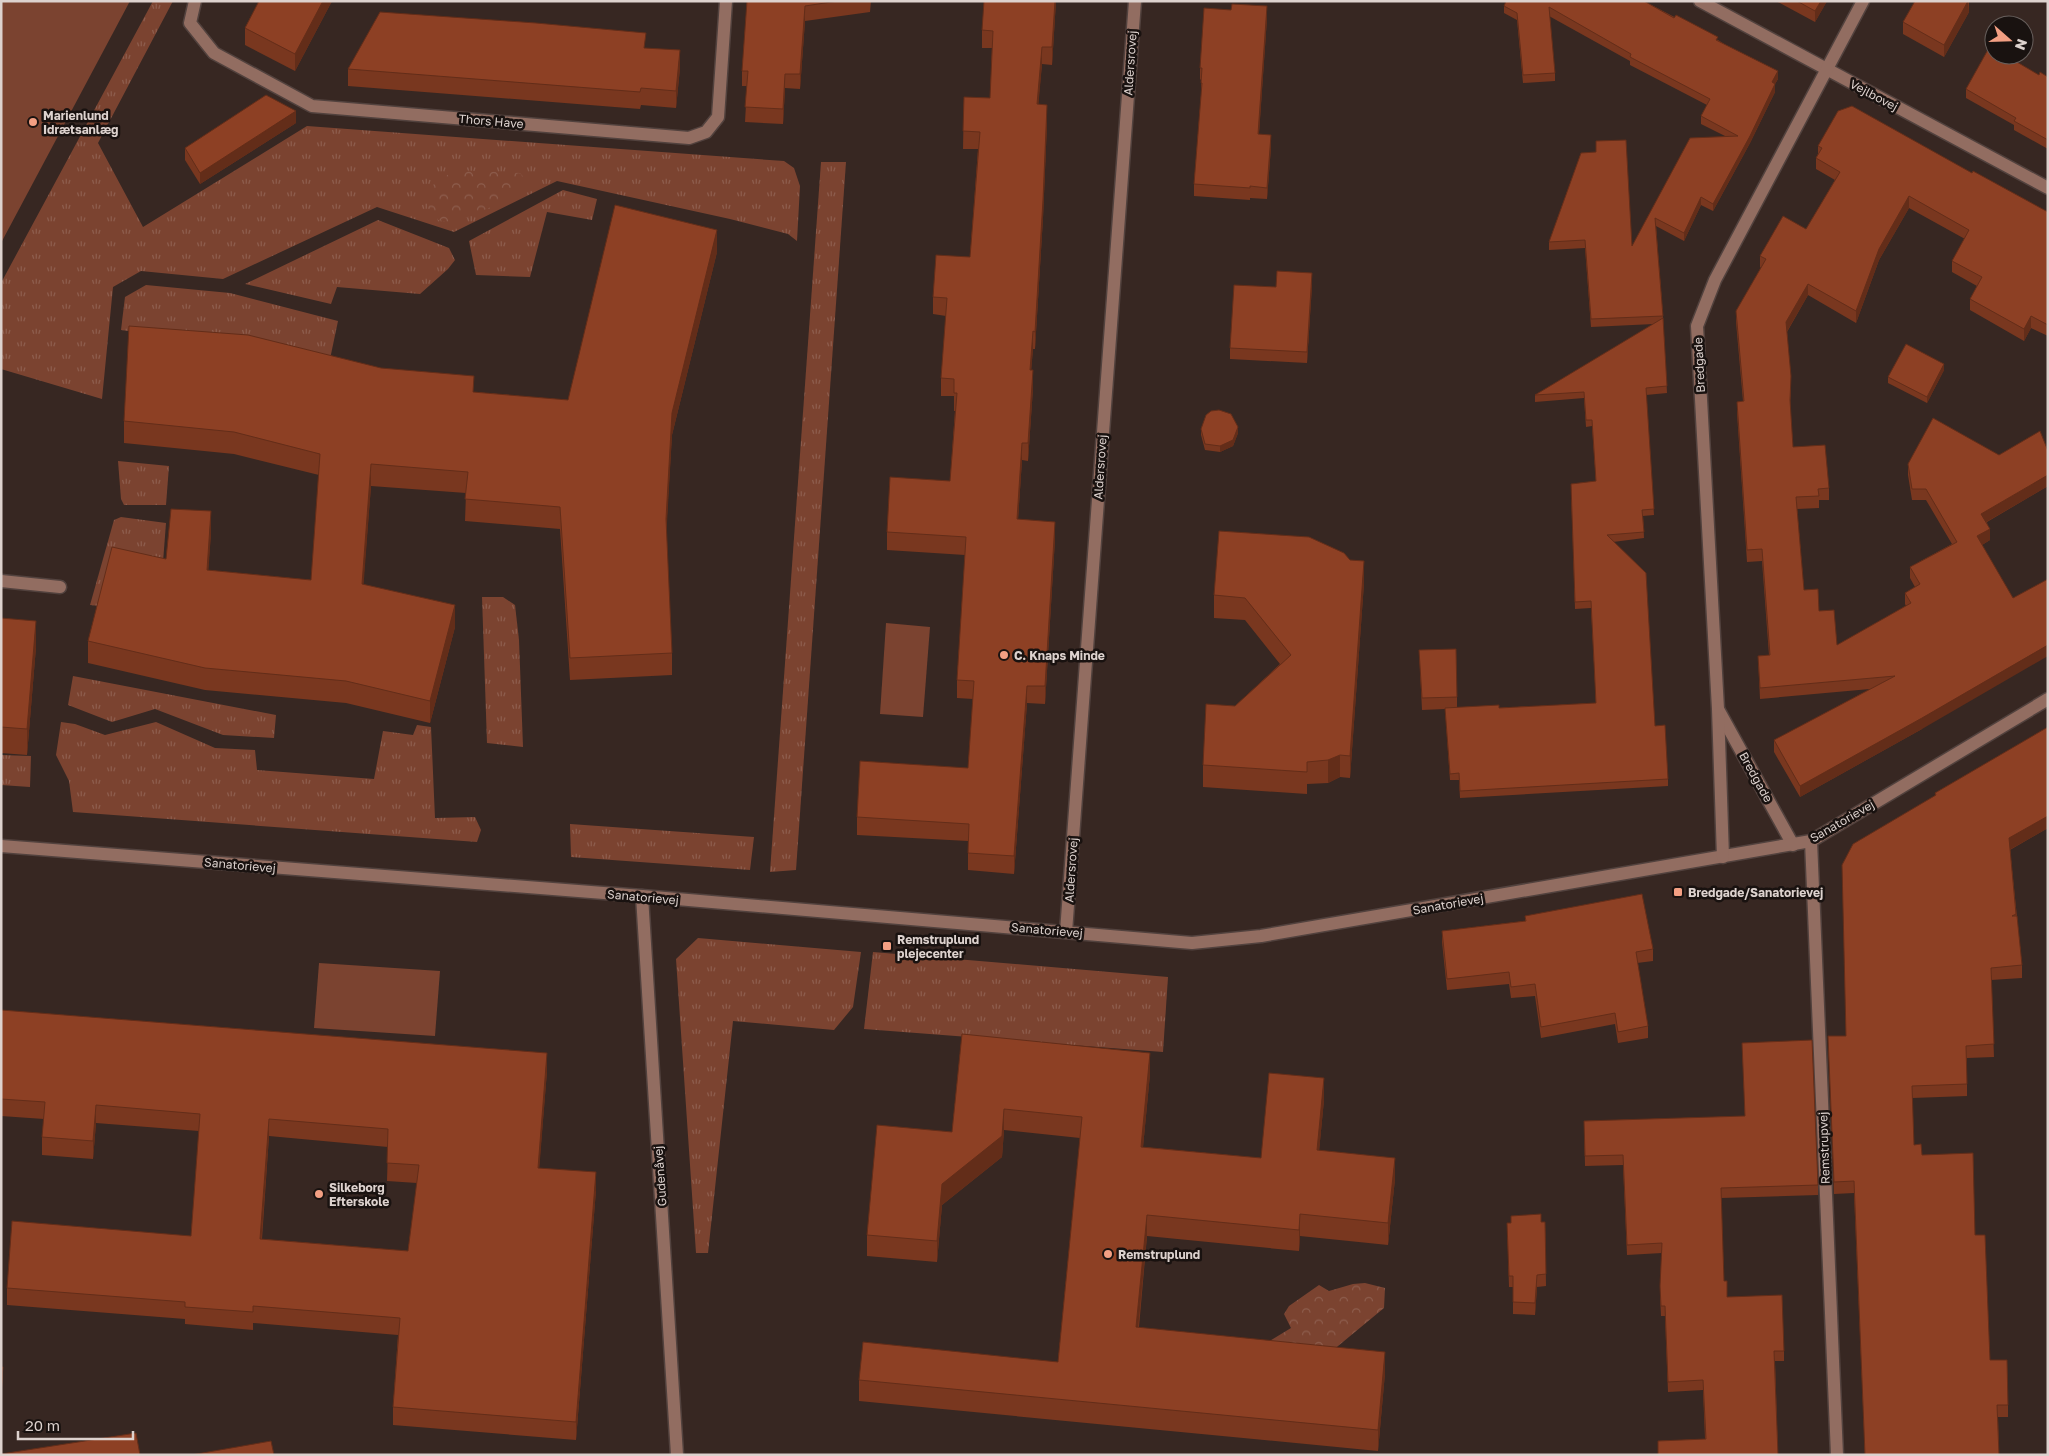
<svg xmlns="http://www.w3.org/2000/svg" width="2049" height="1456" viewBox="0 0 2049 1456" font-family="'Golos Text',sans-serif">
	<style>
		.grass { fill: url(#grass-tufts) }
		.park { fill: url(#park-crowns) }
		.garden { fill: #7b4330 }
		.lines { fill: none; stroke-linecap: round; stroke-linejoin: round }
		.minor-casing { stroke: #52423e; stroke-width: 15 }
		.minor { stroke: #926d61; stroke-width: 12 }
		.wall { fill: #79371f; fill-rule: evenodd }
		.shaded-wall { fill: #632d19 }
		.building { fill: #8d4024; stroke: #632d19; fill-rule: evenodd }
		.poi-dot { fill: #f39f83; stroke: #191210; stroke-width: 2 }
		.labels { text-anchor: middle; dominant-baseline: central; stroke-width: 5; stroke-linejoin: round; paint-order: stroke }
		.street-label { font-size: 12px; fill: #ddd2ce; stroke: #191210 }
		.poi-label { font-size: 12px; font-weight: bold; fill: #ddd2ce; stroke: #191210; text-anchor: start }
	</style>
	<defs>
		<pattern id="grass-tufts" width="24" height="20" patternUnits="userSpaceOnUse" patternTransform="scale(1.25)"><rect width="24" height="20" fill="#7b4330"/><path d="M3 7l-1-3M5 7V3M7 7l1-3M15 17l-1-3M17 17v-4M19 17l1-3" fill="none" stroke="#8d5d4d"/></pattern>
		<pattern id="park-crowns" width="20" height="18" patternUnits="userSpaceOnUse" patternTransform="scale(1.25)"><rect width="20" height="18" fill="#7b4330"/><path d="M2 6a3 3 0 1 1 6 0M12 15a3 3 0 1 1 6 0" fill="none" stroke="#8d5d4d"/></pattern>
	</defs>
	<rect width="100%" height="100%" fill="#372722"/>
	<!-- grass -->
	<g class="grass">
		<polygon points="153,1 173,1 98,143 143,227 307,126 784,161 794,168 800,186 797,241 788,234 730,219 557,181 454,232 377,207 223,279 141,271 113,287 102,399 1,369 1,283"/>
		<polygon points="821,162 846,162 796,870 770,872"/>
		<polygon points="563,190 597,199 592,220 547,212 530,277 476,275 469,241"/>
		<polygon points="378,220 449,248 455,260 448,269 420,294 337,287 331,304 245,284"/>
		<polygon points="146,285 230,293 338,321 330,359 121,330 125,297"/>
		<polygon points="118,461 169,466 166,505 124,505 121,499"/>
		<polygon points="121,517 166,523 163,562 99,606 90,605 114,520"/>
		<polygon points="482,597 503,597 515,605 519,640 523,747 487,743"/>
		<polygon points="73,676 276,715 274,738 223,735 155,709 112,722 68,705"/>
		<polygon points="61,722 75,724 105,735 156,722 215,748 255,750 257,770 374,779 383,731 413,735 417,725 431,727 435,818 475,817 481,830 477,842 73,812 69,781 56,755"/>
		<polygon points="1,755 31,756 30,787 1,785"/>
		<polygon points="570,824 754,837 750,870 571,857"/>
		<polygon points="698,938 861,952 853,1007 834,1030 733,1021 708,1253 696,1253 676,959"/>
		<polygon points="873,952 1168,977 1163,1052 864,1029"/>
	</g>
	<!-- park -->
	<g class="park">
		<polygon points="455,170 520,173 526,180 508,200 453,223 438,220 429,206 433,185"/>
		<polygon points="1365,1283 1385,1288 1384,1308 1332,1351 1268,1342 1291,1328 1284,1314 1289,1306 1319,1285 1329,1291 1353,1284"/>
	</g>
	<!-- garden -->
	<g class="garden">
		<polygon points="1,1 130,1 1,243"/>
		<polygon points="886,623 930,627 923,717 880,714"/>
		<polygon points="319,963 440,971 435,1036 314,1028"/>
	</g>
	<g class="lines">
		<defs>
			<g id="minor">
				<polyline points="195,1 190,23 214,53 312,106 689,138 706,132 718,117 726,1"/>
				<polyline points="1700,1 2048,188"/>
				<polyline points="1,581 60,587"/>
				<polyline points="1719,711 1793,845"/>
				<polyline points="1811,841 1837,1455"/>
				<polyline points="1,846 642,896 1192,943 1261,936 1811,841 2048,699"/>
				<polyline points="1723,857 1718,709 1697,326 1715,280 1863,1"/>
				<polyline points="642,896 677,1455"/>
				<polyline points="1066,932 1135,1"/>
			</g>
		</defs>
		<!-- minor casing -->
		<use href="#minor" class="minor-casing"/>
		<!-- minor -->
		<use href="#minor" class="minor"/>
	</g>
	<!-- wall -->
	<g class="wall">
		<polygon points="259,1 332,1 295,71 245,45 245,28"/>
		<polygon points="747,1 871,1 870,12 805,21 800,89 785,88 783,124 745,122 747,86 742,86 742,71"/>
		<polygon points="1056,1 1052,65 1042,64 1038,105 1047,123 1043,218 1035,349 1033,349 1031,370 1033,388 1028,461 1022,460 1018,519 1055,539 1045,704 1027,703 1014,874 968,870 968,841 857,835 857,817 968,768 973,699 957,698 957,680 965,555 887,550 887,532 950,481 955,411 954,411 954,396 941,396 941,378 946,316 933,314 933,297 970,257 978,149 963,149 964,97 990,98 992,48 982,48 982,30"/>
		<polygon points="1644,1 1718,40 1778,79 1775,84 1775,92 1750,143 1713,211 1701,205 1684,241 1656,226 1663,316 1667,393 1646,395 1654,515 1643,516 1644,538 1613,542 1655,726 1668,779 1668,786 1460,798 1459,780 1450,780 1445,709 1422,710 1419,650 1457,697 1457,707 1499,708 1596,703 1591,608 1575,609 1571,491 1596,482 1592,426 1586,427 1584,398 1535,402 1535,395 1654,324 1591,327 1585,248 1549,250 1549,242 1581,153 1632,246 1725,136 1701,124 1701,116 1707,105 1630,65 1630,61 1549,16 1555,73 1555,81 1523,83 1517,20 1504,13 1504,6"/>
		<polygon points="1776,1 1827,1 1815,22"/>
		<polygon points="1969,1 1969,12 1944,57 1903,34 1903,22"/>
		<polygon points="1267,18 1259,134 1271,147 1267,199 1250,198 1250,200 1194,196 1194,184 1201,95 1201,80 1200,79 1200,68"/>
		<polygon points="646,48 680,68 676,108 641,105 640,109 348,86 348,69"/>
		<polygon points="2039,75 2048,77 2048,149 2014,130 2014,125 1966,98 1966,89"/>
		<polygon points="296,123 200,184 185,160 185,148"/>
		<polygon points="1818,146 1972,173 2048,212 2048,336 2031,328 2024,341 1970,310 1970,299 1977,286 1952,272 1952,261 1965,239 1909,208 1879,260 1856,323 1808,295 1787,332 1791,388 1790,405 1793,447 1829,488 1829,500 1819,500 1819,508 1797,509 1804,590 1819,611 1837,645 1906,606 1905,604 1905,593 1915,587 1910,578 1910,567 1952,544 1926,500 1912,500 1908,475 1908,464 2048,486 1987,522 1990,540 1982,545 1922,729 1800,797 1774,752 1774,740 1870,689 1760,699 1758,656 1769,655 1762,561 1747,562 1737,413 1737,402 1743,401 1736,322 1736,311 1761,268 1760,267 1760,256 1806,229 1835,180 1816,169 1816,158 1818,154"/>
		<polygon points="717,252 672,435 666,532 672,653 672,675 570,680 560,529 465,521 466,493 371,486 363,585 455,627 430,723 346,703 205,690 88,663 88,641 166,559 211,533 208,570 311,580 319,475 234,454 124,443 124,421 474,392 568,400"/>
		<polygon points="1312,285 1307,363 1230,359 1230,348 1276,287"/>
		<polygon points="1944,370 1927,403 1888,383 1888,377"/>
		<polygon points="1201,429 1238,433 1233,446 1220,452 1205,450 1201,435"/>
		<polygon points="1364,583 1350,778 1340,777 1328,783 1307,784 1307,794 1203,787 1203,765 1235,706 1280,664 1245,620 1214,618 1214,595"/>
		<polygon points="1,618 36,647 27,755 1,753"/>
		<polygon points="2048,727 2048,828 2010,850 2022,965 2022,978 1991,980 1994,1057 1967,1058 1967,1096 1912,1098 1914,1145 1922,1155 1975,1235 1990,1360 2008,1405 2008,1417 1998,1417 1999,1455 1865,1455 1854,1193 1834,1194 1828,1036 1846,1036 1935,796 1935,793"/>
		<polygon points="1525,916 1653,949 1653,961 1637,963 1648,1026 1648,1038 1618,1043 1615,1024 1541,1038 1535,996 1511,998 1509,984 1447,990 1442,942 1442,931 1525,921"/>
		<path d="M1,1010L547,1071L539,1168L596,1190L576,1440L393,1425V1407L398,1335L253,1323V1330L185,1324V1319L7,1305V1288L191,1236L199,1131L96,1123L93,1159L42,1155V1137L44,1119L1,1116ZM269,1136L388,1147L387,1181L417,1183L408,1251L262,1239Z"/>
		<polygon points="962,1034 1150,1074 1143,1147 1261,1158 1324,1100 1319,1151 1395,1179 1388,1245 1300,1236 1299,1251 1147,1236 1139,1327 1385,1373 1378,1451 859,1401 859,1380 1058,1362 1080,1138 1004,1130 1002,1157 942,1205 937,1262 867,1256 867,1235 952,1132"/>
		<polygon points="1742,1043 1818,1185 1818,1195 1721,1198 1724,1281 1727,1297 1784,1351 1784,1361 1775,1361 1778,1455 1658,1455 1658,1441 1705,1439 1703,1390 1668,1392 1665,1316 1661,1316 1660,1295 1662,1253 1627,1255 1623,1165 1585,1166 1584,1121 1745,1116"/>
		<polygon points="1545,1222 1546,1286 1537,1287 1535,1315 1513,1314 1513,1287 1509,1287 1507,1223"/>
	</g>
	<!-- shaded-wall -->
	<g class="shaded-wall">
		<polygon points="323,1 332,1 295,71 295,54"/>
		<polygon points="1055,1 1056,1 1052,65 1052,47"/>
		<polygon points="1821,1 1827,1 1815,22 1815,11"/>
		<polygon points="1968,1 1969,12 1944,57 1944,45"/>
		<polygon points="805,6 805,21 800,89 800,74"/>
		<polygon points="1267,6 1267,18 1258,146 1258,134"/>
		<polygon points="1042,47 1042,64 1037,122 1037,104"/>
		<polygon points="680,50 680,68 676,108 676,91"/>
		<polygon points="1778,71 1778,79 1772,89 1772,82"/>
		<polygon points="785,74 785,88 783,124 783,109"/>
		<polygon points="1775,84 1775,92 1750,143 1713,211 1713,204"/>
		<polygon points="1047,105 1047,123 1043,218 1035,349 1035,332"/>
		<polygon points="296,111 296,123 200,184 200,173"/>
		<polygon points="1271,135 1271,147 1267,199 1267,188"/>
		<polygon points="1909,196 1909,208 1879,260 1856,323 1856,311 1879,249"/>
		<polygon points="1701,197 1701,205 1684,241 1684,233"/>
		<polygon points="717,230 717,252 672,435 666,541 666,519 672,413"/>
		<polygon points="1312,273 1312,285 1307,363 1307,352"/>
		<polygon points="1808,284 1808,295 1786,333 1786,322"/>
		<polygon points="2031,316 2031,328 2024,341 2024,329"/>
		<polygon points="1033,331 1033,349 1030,387 1030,370"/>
		<polygon points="1944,364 1944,370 1927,403 1927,397"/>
		<polygon points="1033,370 1033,388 1028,461 1028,443"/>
		<polygon points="1238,427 1238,433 1233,446 1220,452 1220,446"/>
		<polygon points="1022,443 1022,460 1017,537 1017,519"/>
		<polygon points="371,464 371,486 362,606 362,584"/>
		<polygon points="2048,475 2048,486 1981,525 1981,514"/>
		<polygon points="211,511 211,533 207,592 207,570"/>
		<polygon points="1055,522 1055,539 1045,704 1045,686"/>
		<polygon points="1990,529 1990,540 1977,548 1977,536"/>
		<polygon points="1364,561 1364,583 1350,778 1350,756"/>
		<polygon points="455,605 455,627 430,723 430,701"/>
		<polygon points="36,621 36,647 27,755 27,729"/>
		<polygon points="2048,645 2048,656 1922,729 1800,797 1800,786"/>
		<polygon points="1027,686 1027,703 1014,874 1014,856"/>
		<polygon points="1340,755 1340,777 1328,783 1328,760"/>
		<polygon points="2048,816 2048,828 2009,850 2009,838"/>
		<polygon points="547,1053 547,1071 538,1185 538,1168"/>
		<polygon points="1150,1053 1150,1074 1141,1168 1141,1147"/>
		<polygon points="1324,1078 1324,1100 1317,1172 1317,1150"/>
		<polygon points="96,1105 96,1123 93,1159 93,1141"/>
		<polygon points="1004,1109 1004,1130 1002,1157 942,1205 937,1262 937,1241 942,1184"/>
		<polygon points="269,1119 269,1136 260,1257 260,1239"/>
		<polygon points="1395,1158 1395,1179 1388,1245 1388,1223"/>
		<polygon points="596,1172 596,1190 576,1440 576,1422"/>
		<polygon points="1300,1214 1300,1236 1299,1251 1299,1230"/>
		<polygon points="1147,1215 1147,1236 1136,1349 1136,1327"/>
		<polygon points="1537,1275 1537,1287 1535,1315 1535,1303"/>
		<polygon points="1385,1352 1385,1373 1378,1451 1378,1430"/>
		<polygon points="3,1367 3,1378 1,1398 1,1387"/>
	</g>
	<!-- building -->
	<g class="building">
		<polygon points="259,1 323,1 295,54 245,28"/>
		<polygon points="747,1 838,1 805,6 800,74 785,74 783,109 745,107 748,71 742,71"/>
		<polygon points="984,1 1055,1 1052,47 1042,47 1037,104 1047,105 1043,200 1035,332 1033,331 1030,370 1033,370 1028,443 1022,443 1017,519 1055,522 1045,686 1027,686 1014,856 968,853 969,824 857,817 860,761 968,768 974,681 957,680 966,537 887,532 890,477 950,481 957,393 954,393 954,379 941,378 947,298 933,297 936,255 970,257 980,132 963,131 964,97 990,98 993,31 982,30"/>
		<polygon points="1506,1 1644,1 1674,18 1676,15 1718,37 1716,40 1778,71 1772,82 1775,84 1750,136 1713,204 1701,197 1684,233 1655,218 1663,316 1591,319 1585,240 1549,242 1581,153 1596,152 1596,141 1626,140 1632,246 1690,138 1738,136 1701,116 1710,99 1630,57 1631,54 1549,7 1555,73 1523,75 1517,13 1504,6"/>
		<polygon points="1797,1 1821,1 1815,11"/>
		<polygon points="1915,1 1968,1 1944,45 1903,22"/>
		<polygon points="1232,4 1267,6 1258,134 1271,135 1267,188 1250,186 1250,188 1194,184 1202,83 1201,83 1202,68 1200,68 1204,8 1231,10"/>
		<polygon points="380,12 536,23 646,33 644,48 680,50 676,91 641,88 640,92 348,69"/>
		<polygon points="1990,46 1994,49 1994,55 2005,55 2039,75 2040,72 2048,77 2048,140 2014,121 2016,118 1966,89"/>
		<polygon points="266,95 296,111 200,173 185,148"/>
		<polygon points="1852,106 1972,173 1973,171 2048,212 2048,325 2031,316 2024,329 1970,299 1982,277 1952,261 1969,230 1909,196 1879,249 1856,311 1808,284 1786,322 1791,376 1790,400 1793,447 1825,445 1829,488 1818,489 1819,496 1796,497 1804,590 1818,589 1819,611 1834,610 1837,645 1911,603 1905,593 1920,584 1910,567 1957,542 1926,489 1912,489 1908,464 1933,418 1999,455 2040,431 2048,451 2048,475 1981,514 1990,529 1977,536 2013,598 2048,579 2048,645 1922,718 1800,786 1774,740 1895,676 1760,688 1758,656 1770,655 1762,549 1747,550 1737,402 1744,401 1736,311 1766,259 1760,256 1783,216 1806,229 1840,172 1816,158 1822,148 1818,146 1838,111"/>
		<polygon points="615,205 717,230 672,413 666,519 672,653 570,658 560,507 465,499 468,472 371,464 362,584 455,605 430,701 346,681 205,668 88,641 112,547 166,559 171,509 211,511 207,570 311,580 320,454 234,432 124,421 129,326 248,335 381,368 474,376 473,392 568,400"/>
		<polygon points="1277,271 1312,273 1307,352 1230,348 1234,285 1276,287"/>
		<polygon points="1663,318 1667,386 1646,388 1654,509 1642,510 1644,532 1607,535 1646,573 1655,726 1665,725 1668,779 1460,791 1459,773 1450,774 1445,708 1499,705 1499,708 1596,703 1591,601 1575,602 1571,484 1596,481 1592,420 1586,420 1584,392 1535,395"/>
		<polygon points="1906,344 1944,364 1927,397 1888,377"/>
		<polygon points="1219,410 1231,414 1238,427 1233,440 1220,446 1205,444 1201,429 1206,415 1211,411"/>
		<polygon points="1219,531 1309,537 1344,553 1350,560 1364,561 1350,756 1340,755 1328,760 1307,762 1307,772 1203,765 1206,704 1235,706 1291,655 1245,598 1214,595"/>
		<polygon points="1,618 36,621 27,729 1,727"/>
		<polygon points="1456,649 1457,697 1422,698 1419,650"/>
		<polygon points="2048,727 2048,816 2009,838 2016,914 2012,916 2017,916 2022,965 1991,968 1994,1044 1966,1046 1967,1084 1912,1086 1914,1145 1921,1144 1922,1155 1973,1153 1975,1235 1985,1235 1990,1360 2007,1360 2008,1405 1997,1405 1999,1455 1865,1455 1854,1181 1834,1182 1828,1036 1846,1036 1842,865 1853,844 1936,795 1935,793"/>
		<polygon points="1642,894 1653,949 1636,952 1648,1026 1618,1032 1615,1013 1541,1027 1535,984 1511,987 1509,972 1447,979 1442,931 1526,921 1525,916"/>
		<path d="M1,1010L547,1053L538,1168L596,1172L576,1422L393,1407L400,1318L253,1306V1312L185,1307V1302L7,1288L12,1221L191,1236L200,1114L96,1105L93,1141L42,1137L45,1102L1,1099ZM269,1119L388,1129L387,1163L419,1165L408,1251L260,1239Z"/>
		<polygon points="962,1034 1150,1053 1141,1147 1261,1158 1269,1073 1324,1078 1317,1150 1395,1158 1388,1223 1300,1214 1299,1230 1147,1215 1136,1327 1385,1352 1378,1430 859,1380 863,1342 1058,1362 1082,1117 1004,1109 1002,1136 942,1184 937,1241 867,1235 877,1125 952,1132"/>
		<polygon points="1812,1040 1818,1185 1721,1188 1724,1281 1727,1281 1727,1297 1782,1295 1784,1351 1774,1351 1778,1455 1658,1455 1658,1441 1706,1439 1703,1380 1668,1382 1665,1306 1661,1306 1660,1286 1662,1243 1627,1245 1623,1155 1585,1156 1584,1121 1745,1116 1742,1043"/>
		<polygon points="1541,1214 1541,1222 1545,1222 1546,1274 1537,1275 1535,1303 1513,1302 1513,1276 1509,1276 1507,1223 1511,1223 1511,1216"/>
		<polygon points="1,1367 3,1367 1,1387"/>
		<polygon points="136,1433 140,1455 1,1455 1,1454"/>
		<polygon points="271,1441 274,1455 191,1455"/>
	</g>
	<!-- markers -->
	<g class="poi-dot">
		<circle cx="33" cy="122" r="5"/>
		<circle cx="1004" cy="655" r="5"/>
		<rect x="1673" y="887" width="10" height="10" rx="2.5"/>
		<rect x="882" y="941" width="10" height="10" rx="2.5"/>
		<circle cx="319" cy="1194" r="5"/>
		<circle cx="1108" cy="1254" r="5"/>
	</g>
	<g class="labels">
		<!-- street labels -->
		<g class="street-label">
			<text transform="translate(1130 63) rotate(-86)">Aldersrovej</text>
			<text transform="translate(1874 95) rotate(28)">Vejlbovej</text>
			<text transform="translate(491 121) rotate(5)">Thors Have</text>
			<text transform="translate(1699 365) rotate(-93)">Bredgade</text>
			<text transform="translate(1100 467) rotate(-86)">Aldersrovej</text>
			<text transform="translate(1756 777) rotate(61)">Bredgade</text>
			<text transform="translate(1842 821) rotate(-30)">Sanatorievej</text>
			<text transform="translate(240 865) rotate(5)">Sanatorievej</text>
			<text transform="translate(1071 870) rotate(-86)">Aldersrovej</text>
			<text transform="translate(643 897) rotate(5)">Sanatorievej</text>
			<text transform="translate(1448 904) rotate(-10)">Sanatorievej</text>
			<text transform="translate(1047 930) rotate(5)">Sanatorievej</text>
			<text transform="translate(1824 1148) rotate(-92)">Remstrupvej</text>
			<text transform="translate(660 1176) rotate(-94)">Gudenåvej</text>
		</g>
		<!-- poi labels -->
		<g class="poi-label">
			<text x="43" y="115">Marienlund<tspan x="43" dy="14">Idrætsanlæg</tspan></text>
			<text x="1014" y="655">C. Knaps Minde</text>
			<text x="1688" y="892">Bredgade/Sanatorievej</text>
			<text x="897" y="939">Remstruplund<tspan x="897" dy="14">plejecenter</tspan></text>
			<text x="329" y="1187">Silkeborg<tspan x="329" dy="14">Efterskole</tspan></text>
			<text x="1118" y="1254">Remstruplund</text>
		</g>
	</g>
	<!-- border -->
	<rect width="2049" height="1456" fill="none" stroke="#ddd2ce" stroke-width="5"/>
	<!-- north arrow -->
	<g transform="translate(2009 40) rotate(110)"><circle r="24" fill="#191210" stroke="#675f5c"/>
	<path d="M0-4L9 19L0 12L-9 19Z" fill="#f39f83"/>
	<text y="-8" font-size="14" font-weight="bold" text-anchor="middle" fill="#ddd2ce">N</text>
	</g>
	<!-- scale -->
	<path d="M18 1431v8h115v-8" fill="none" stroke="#ddd2ce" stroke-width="2.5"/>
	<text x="25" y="1431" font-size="15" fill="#ddd2ce" stroke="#191210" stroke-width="4" paint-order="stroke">20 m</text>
</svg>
